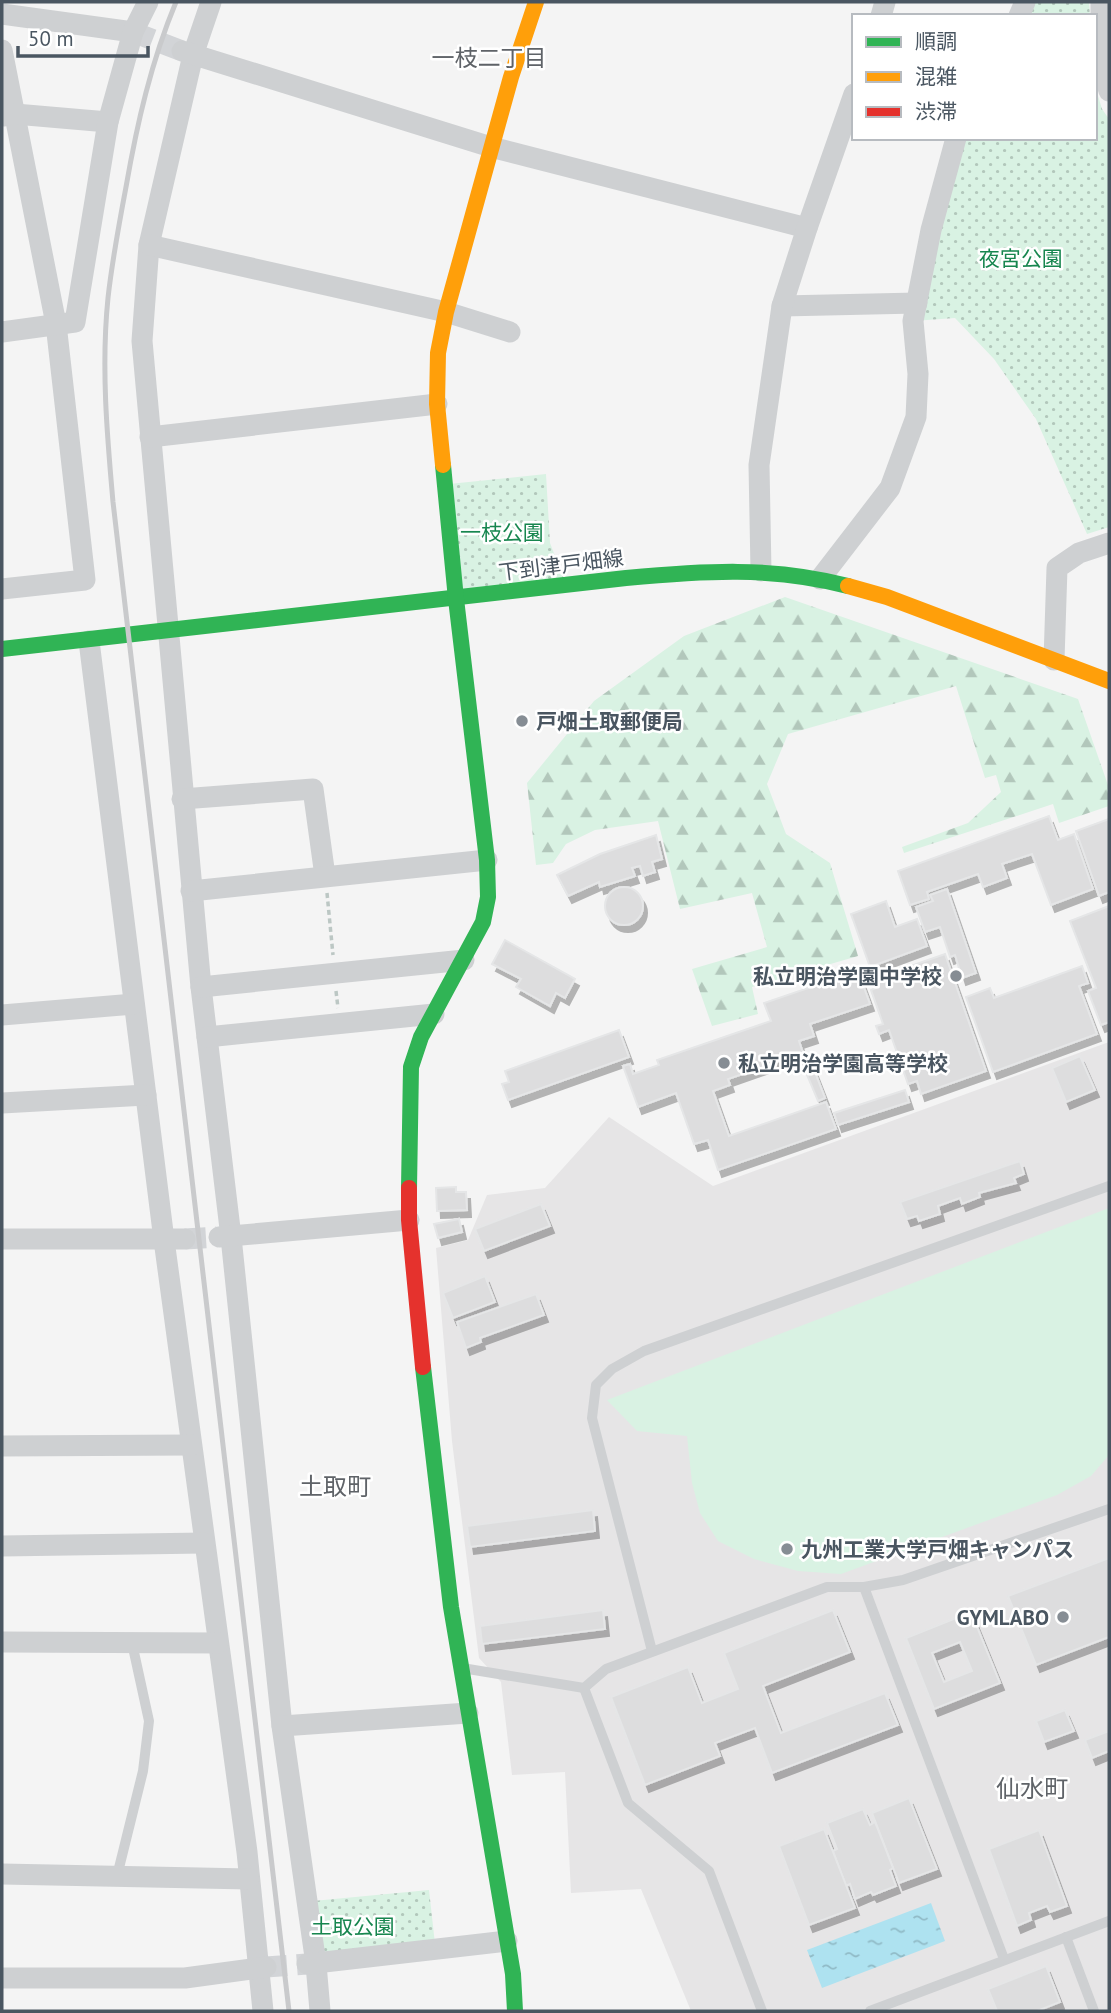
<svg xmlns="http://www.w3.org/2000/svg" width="1111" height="2013" viewBox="0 0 1111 2013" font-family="'PT Sans','Noto Sans JP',sans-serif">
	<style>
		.education { fill: #e6e5e6 }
		.grass { fill: url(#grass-dots) }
		.forest { fill: url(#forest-firs) }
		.garden { fill: #d9f2e3 }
		.water { fill: url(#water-ripples) }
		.building { fill: #ddddde; stroke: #e5e6e7; stroke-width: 2; fill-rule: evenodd; filter: url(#shadow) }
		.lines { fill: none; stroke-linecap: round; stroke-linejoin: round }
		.street-tunnel { stroke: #d2d4d7; stroke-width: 21; stroke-dasharray: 21 10; stroke-linecap: butt }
		.path { stroke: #bcc7c4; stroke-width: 3.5; stroke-dasharray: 5 3.5; stroke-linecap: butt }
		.lane { stroke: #ced0d2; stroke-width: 10 }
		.street { stroke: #ced0d2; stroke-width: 21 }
		.fast { stroke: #30b455; stroke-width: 16 }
		.slow { stroke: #ff9f0a; stroke-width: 16 }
		.jam { stroke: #e5322d; stroke-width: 16 }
		.rail { stroke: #c9cacc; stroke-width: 5 }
		.poi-dot { fill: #868d94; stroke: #fff; stroke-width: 2.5 }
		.labels { text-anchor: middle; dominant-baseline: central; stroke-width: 5; stroke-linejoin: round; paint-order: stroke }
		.park-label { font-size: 21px; fill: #17864f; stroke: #fff }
		.street-label { font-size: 21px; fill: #4a5661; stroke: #fff }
		.poi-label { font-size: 21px; font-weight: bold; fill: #4a5661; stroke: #fff; text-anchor: start }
		.neighbourhood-label { font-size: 23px; fill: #5f6368; stroke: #fff }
		.quarter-label { font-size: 24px; fill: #5f6368; stroke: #fff }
	</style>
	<defs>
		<pattern id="grass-dots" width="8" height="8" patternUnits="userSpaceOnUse" patternTransform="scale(1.75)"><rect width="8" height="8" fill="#d9f2e3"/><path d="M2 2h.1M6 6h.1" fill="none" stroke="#b2c7bb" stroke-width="1.8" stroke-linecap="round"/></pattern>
		<pattern id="forest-firs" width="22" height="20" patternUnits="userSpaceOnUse" patternTransform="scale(1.75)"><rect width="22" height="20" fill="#d9f2e3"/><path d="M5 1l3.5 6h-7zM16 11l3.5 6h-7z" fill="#b2c7bb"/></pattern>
		<pattern id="water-ripples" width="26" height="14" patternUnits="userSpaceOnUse" patternTransform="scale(1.75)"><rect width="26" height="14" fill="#aee2f0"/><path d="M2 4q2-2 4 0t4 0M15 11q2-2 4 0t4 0" fill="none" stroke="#90bac6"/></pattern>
		<filter id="shadow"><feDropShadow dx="4" dy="7" stdDeviation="0" flood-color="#0004"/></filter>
	</defs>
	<rect width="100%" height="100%" fill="#f4f4f4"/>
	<!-- education -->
	<polygon class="education" points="1109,1042 1109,2011 691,2011 641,1889 571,1893 565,1772 512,1775 501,1682 479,1658 452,1441 436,1248 468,1240 487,1195 545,1188 609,1117 713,1186"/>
	<!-- grass -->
	<g class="grass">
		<polygon points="1033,2 1089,2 1090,16 1029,16"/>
		<polygon points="1095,86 1102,109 1109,119 1109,527 1087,534 1036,419 994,359 955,318 913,321 963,138 1095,138"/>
		<polygon points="546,474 550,543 565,582 459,594 449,484"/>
		<polygon points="429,1890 435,1944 320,1958 313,1901"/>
	</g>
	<!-- forest -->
	<polygon class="forest" points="785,597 1078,699 1109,788 1109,806 1059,823 1053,804 904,853 902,847 968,823 1001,792 996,775 985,778 956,686 788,734 767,784 786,834 830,863 858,956 752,987 758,1014 712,1026 692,969 767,947 752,893 680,909 658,821 595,830 566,844 553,863 536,865 527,783 594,701 684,636"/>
	<!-- garden -->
	<polygon class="garden" points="1109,1208 1109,1455 1091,1476 1057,1495 841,1574 798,1571 754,1559 718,1541 700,1513 692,1483 687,1436 637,1431 607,1400"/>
	<!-- water -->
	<polygon class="water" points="931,1903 945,1941 822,1988 807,1950"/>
	<!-- building -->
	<g class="building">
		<polygon points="1049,816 1058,840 1074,834 1093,889 1051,905 1032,854 1002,864 1007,878 983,887 978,874 927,892 929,899 910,905 898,871"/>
		<polygon points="1109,819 1109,892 1099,896 1076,831"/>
		<polygon points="656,835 662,859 652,862 655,872 643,876 640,866 632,868 635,876 600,887 599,882 568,896 557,875 600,854"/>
		<circle cx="624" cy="906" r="19"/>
		<polygon points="947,889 976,973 962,978 955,955 950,957 940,927 925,932 916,907 933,901 930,895"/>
		<polygon points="886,901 895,927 917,919 927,946 870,967 851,914"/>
		<polygon points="1109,906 1109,1022 1101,1025 1088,991 1096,988 1070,921"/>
		<polygon points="505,940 575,979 565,998 556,993 550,1006 516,987 521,979 492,964"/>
		<polygon points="945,954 986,1071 921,1094 917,1081 908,1084 889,1030 879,1034 876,1026 883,1024 871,990 876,988 873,979"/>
		<polygon points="1082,966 1088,983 1079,986 1097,1034 993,1072 966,997 990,988 994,998"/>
		<polygon points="858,971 870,1004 810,1024 814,1036 799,1041 803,1053 728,1079 730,1085 713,1091 729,1136 826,1102 836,1129 718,1170 708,1140 694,1144 676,1093 638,1107 623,1066 630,1064 633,1074 659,1065 657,1060 771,1021 764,1003"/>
		<polygon points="619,1030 629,1057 508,1100 502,1084 509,1082 505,1071"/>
		<polygon points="1080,1056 1095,1090 1066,1102 1052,1068"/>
		<polygon points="806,1058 817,1061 813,1067 825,1098 818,1101 805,1070 798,1060"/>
		<polygon points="905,1090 909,1102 838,1125 834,1113"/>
		<polygon points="1020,1161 1024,1174 1014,1178 1016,1183 979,1193 980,1197 962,1204 960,1198 938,1206 940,1214 919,1221 917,1216 907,1219 900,1202"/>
		<polygon points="456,1187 456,1192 466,1192 467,1210 437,1211 436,1188"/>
		<polygon points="541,1204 550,1226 484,1251 475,1229"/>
		<polygon points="459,1219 462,1232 438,1238 434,1224"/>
		<polygon points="485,1276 495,1302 453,1318 443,1293"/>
		<polygon points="536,1294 544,1315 480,1338 481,1342 466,1348 457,1322"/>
		<polygon points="593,1510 595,1531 470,1547 467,1526"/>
		<polygon points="1109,1558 1109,1637 1036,1665 1008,1596"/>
		<polygon points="603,1610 605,1629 482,1644 480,1626"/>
		<polygon points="833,1610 850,1652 763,1686 781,1733 885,1693 898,1725 772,1773 755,1728 715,1743 720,1756 645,1785 611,1697 688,1667 702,1703 738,1689 724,1653"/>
		<path d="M971,1612L1000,1683L934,1709L906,1638ZM960,1642L972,1671L944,1682L932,1653Z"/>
		<polygon points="1065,1710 1074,1731 1044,1742 1036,1721"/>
		<polygon points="1109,1731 1109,1751 1092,1758 1085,1740"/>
		<polygon points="909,1798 937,1869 899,1883 872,1813"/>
		<polygon points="863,1809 870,1825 875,1822 893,1868 890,1870 896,1886 873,1895 871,1892 855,1899 850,1884 846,1886 833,1851 837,1849 827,1823"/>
		<polygon points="824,1829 855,1908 809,1925 779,1846"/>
		<polygon points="1039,1830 1067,1906 1050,1912 1047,1906 1029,1913 1031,1920 1017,1926 989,1849"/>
		<polygon points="1046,1966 1060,2002 1037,2011 997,2011 988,1989"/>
	</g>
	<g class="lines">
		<!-- street-tunnel -->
		<g class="street-tunnel">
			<polyline points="133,32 182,51"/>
			<polyline points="185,1239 217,1237"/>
			<polyline points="266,1967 307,1964"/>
		</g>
		<!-- path -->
		<g class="path">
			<polyline points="327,893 333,955"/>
			<polyline points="336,991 338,1008"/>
		</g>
		<!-- lane -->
		<g class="lane">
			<polyline points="864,1587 1004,1959"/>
			<polyline points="652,1651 592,1418 596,1385 612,1369 644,1351 1109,1186"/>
			<polyline points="462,1668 584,1688 606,1669 827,1587 864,1587 903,1580 1109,1509"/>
			<polyline points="584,1688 628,1803 709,1871 762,2011"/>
			<polyline points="117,1876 143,1771 149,1721 132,1643"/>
			<polyline points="1066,1937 1094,2011"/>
			<polyline points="870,2011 1109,1921"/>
		</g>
		<!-- street -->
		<g class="street">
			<polyline points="211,2 193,55 149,245 142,341 201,987 231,1237 282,1726 316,1964 320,2011"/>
			<polyline points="1101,2 1101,64 1109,91"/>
			<polyline points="2,14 133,32"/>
			<polyline points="881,16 885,2"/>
			<polyline points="1019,16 1025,2"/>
			<polyline points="2,50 56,324 85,580 2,589"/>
			<polyline points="182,51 491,147 807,228"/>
			<polyline points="4,116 15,114 108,122"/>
			<polyline points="149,245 446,312 510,332"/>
			<polyline points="782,306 917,303"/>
			<polyline points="2,332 75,322 108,122 133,32 148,2"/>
			<polyline points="150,437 437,404"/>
			<polyline points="761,571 759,465 782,306 807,228 854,94"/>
			<polyline points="820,579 890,488 916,417 918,374 913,321 931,230 956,138"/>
			<polyline points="89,641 164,1240 247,1852 263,2011"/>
			<polyline points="1054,660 1057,568 1079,553 1109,543"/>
			<polyline points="182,799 313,789 325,876"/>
			<polyline points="191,891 487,860"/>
			<polyline points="201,987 464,960"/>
			<polyline points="2,1015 134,1004"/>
			<polyline points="207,1037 434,1014"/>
			<polyline points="2,1103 146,1095"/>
			<polyline points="219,1237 409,1220"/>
			<polyline points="2,1239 185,1239"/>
			<polyline points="2,1446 191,1445"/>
			<polyline points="2,1546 204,1543"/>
			<polyline points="2,1642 218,1643"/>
			<polyline points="282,1726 468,1713"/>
			<polyline points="2,1874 249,1879"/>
			<polyline points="307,1964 507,1941"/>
			<polyline points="2,1978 185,1978 266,1967"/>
		</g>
		<!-- fast -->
		<g class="fast">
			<path d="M2,649L626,578C704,571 771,566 848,586"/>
			<polyline points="409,1188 411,1067 421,1037 483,922 488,897 487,860 456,599 443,465"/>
			<polyline points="423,1367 451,1607 513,1974 515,2011"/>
		</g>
		<!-- slow -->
		<g class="slow">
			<polyline points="443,465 437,404 438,353 446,312 511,77 536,2"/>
			<polyline points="848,586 887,597 1109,681"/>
		</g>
		<!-- jam -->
		<polyline class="jam" points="409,1188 409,1220 423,1367"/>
		<!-- rail -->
		<path class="rail" d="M176,2C151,62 137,124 126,187C119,224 112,261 108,298C101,366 107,435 113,502L289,2011"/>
	</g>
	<!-- markers -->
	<g class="poi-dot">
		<circle cx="522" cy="721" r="7"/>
		<circle cx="956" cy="976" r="7"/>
		<circle cx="724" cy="1063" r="7"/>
		<circle cx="787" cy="1549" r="7"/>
		<circle cx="1063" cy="1617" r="7"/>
	</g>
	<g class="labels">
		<!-- park labels -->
		<g class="park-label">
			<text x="1021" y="258">夜宮公園</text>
			<text x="502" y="532">一枝公園</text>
			<text x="353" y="1926">土取公園</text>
		</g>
		<!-- street labels -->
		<g class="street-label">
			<text transform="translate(561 565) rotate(-7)">下到津戸畑線</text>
		</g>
		<!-- poi labels -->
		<g class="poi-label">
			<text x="536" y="721">戸畑土取郵便局</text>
			<text x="942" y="976" text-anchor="end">私立明治学園中学校</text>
			<text x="738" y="1063">私立明治学園高等学校</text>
			<text x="801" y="1549">九州工業大学戸畑キャンパス</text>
			<text x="1049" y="1617" text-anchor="end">GYMLABO</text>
		</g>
		<!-- neighbourhood labels -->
		<g class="neighbourhood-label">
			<text x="489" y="57">一枝二丁目</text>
		</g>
		<!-- quarter labels -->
		<g class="quarter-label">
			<text x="335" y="1486">土取町</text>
			<text x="1032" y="1788">仙水町</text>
		</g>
	</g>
	<!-- border -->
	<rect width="1111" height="2013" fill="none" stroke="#4a5661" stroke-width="7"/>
	<!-- legend -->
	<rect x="852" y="14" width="245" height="126" fill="#ffffff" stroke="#b7bbc0" stroke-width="2"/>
	<rect x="866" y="37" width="35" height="10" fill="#30b455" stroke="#b7bbc0" stroke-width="2"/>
	<text x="915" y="49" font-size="21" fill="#4a5661">順調</text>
	<rect x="866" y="72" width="35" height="10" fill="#ff9f0a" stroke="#b7bbc0" stroke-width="2"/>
	<text x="915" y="84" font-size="21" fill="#4a5661">混雑</text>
	<rect x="866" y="107" width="35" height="10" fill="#e5322d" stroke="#b7bbc0" stroke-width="2"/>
	<text x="915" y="119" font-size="21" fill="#4a5661">渋滞</text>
	<!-- scale -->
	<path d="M18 46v10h130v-10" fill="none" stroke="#4a5661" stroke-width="3.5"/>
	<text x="28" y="46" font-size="21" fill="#4a5661" stroke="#ffffff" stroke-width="5" paint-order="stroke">50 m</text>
</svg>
